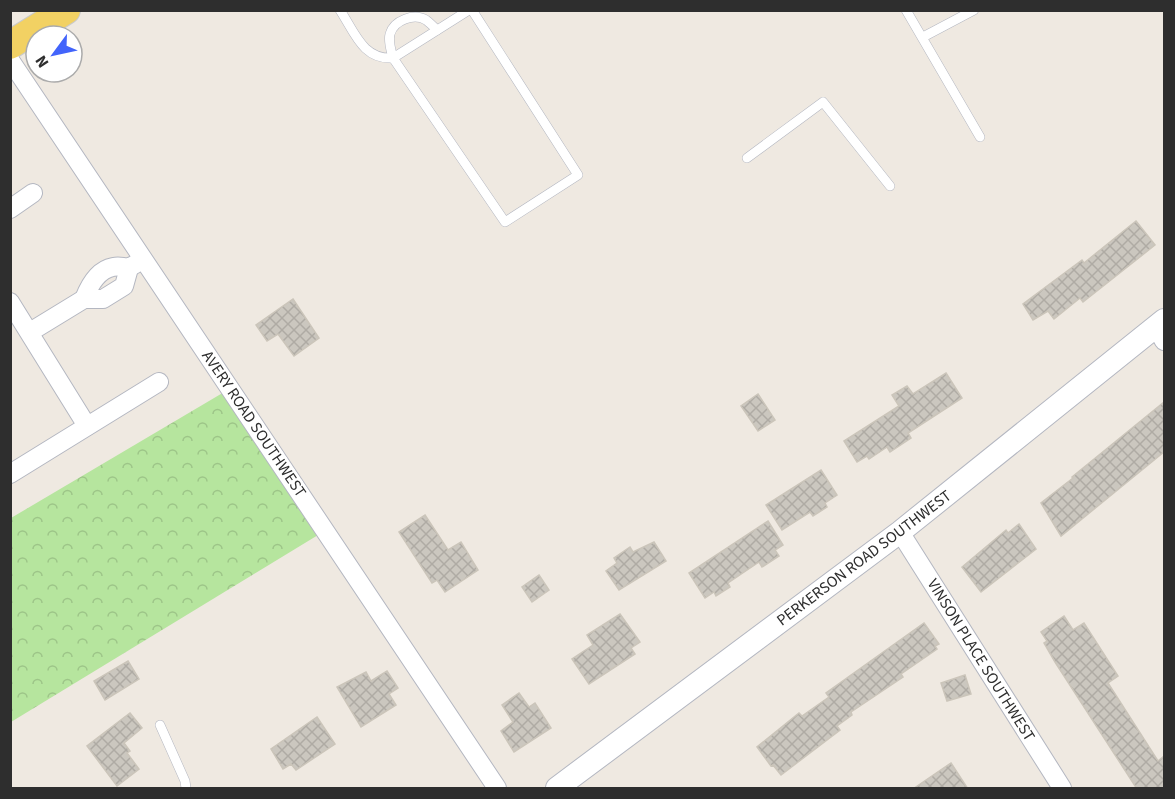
<svg xmlns="http://www.w3.org/2000/svg" width="1175" height="799" viewBox="0 0 1175 799" font-family="'Source Sans 3',sans-serif">
	<style>
		.park { fill: url(#park-crowns) }
		.building { fill: url(#building-cross-hatch); stroke: #cbc5ba; stroke-width: 1.5 }
		.lines { fill: none; stroke-linecap: round; stroke-linejoin: round }
		.service-casing { stroke: #b4b7c1; stroke-width: 10 }
		.minor-casing { stroke: #b4b7c1; stroke-width: 20 }
		.tertiary-casing { stroke: #b4b7c1; stroke-width: 24 }
		.primary-casing { stroke: #c9c9c9; stroke-width: 30 }
		.service { stroke: #fff; stroke-width: 9 }
		.minor { stroke: #fff; stroke-width: 18 }
		.tertiary { stroke: #fff; stroke-width: 22 }
		.primary { stroke: #f2d163; stroke-width: 28 }
		.labels { text-anchor: middle; dominant-baseline: central; stroke-width: 5; stroke-linejoin: round; paint-order: stroke }
		.street-label { font-size: 16px; fill: #2e2e2e; stroke: #fff }
	</style>
	<defs>
		<pattern id="park-crowns" width="20" height="18" patternUnits="userSpaceOnUse" patternTransform="scale(1.5)"><rect width="20" height="18" fill="#b6e59e"/><path d="M2 6a3 3 0 1 1 6 0M12 15a3 3 0 1 1 6 0" fill="none" stroke="#9dc588"/></pattern>
		<pattern id="building-cross-hatch" width="8" height="8" patternUnits="userSpaceOnUse" patternTransform="scale(1.5)"><rect width="8" height="8" fill="#cbc7bf"/><path d="M0 0l8 8M0 8l8-8" fill="none" stroke="#afaba4"/></pattern>
	</defs>
	<rect width="100%" height="100%" fill="#efe9e1"/>
	<!-- park -->
	<polygon class="park" points="231,388 323,532 11,722 11,518"/>
	<!-- building -->
	<g class="building">
		<polygon points="1136,221 1155,245 1083,302 1080,298 1054,319 1048,311 1033,320 1023,304 1082,260 1084,263"/>
		<polygon points="293,299 319,338 294,356 278,334 267,341 256,325"/>
		<polygon points="946,373 962,398 908,433 911,438 890,452 887,447 869,459 867,456 857,462 844,441 899,406 892,395 907,386 913,394"/>
		<polygon points="758,394 775,420 758,431 741,406"/>
		<polygon points="1164,402 1164,452 1061,536 1041,503 1073,478 1072,477"/>
		<polygon points="821,470 837,495 825,503 827,507 813,516 810,512 782,530 766,505"/>
		<polygon points="425,515 448,550 461,542 478,570 445,592 437,580 432,583 399,532"/>
		<polygon points="768,521 783,545 775,550 779,556 762,567 759,562 728,583 730,587 716,596 714,592 705,598 689,573"/>
		<polygon points="1019,524 1036,549 981,592 962,567 1006,530 1008,533"/>
		<polygon points="654,542 666,561 619,590 606,571 617,563 614,558 630,547 633,552"/>
		<polygon points="539,575 549,590 532,602 522,587"/>
		<polygon points="620,614 640,642 631,648 635,654 589,684 572,659 593,645 587,635"/>
		<polygon points="1064,616 1073,630 1084,623 1118,676 1108,683 1158,761 1164,756 1164,789 1137,789 1055,662 1044,643 1047,641 1041,632"/>
		<polygon points="924,623 939,644 935,646 937,649 901,674 903,677 851,712 852,715 837,726 840,730 781,775 773,765 771,766 757,747 799,713 802,716 829,697 826,693"/>
		<polygon points="128,661 139,679 105,700 94,681"/>
		<polygon points="387,671 398,688 389,694 396,705 361,727 337,687 366,672 371,681"/>
		<polygon points="965,675 971,694 947,701 941,683"/>
		<polygon points="519,693 529,707 535,703 551,728 514,752 501,731 513,722 502,705"/>
		<polygon points="130,713 142,728 124,743 130,751 127,753 139,769 117,786 87,746"/>
		<polygon points="317,717 335,744 296,770 291,764 283,769 271,749"/>
		<polygon points="951,763 968,789 913,789"/>
	</g>
	<g class="lines">
		<defs>
			<g id="service">
				<path d="M340,10C355,33 363,60 393,58L469,10"/>
				<polyline points="906,10 980,137"/>
				<path d="M437,30C434,27 430,23 426,20C414,13 394,20 390,34C388,42 391,50 393,58L505,222L578,175L472,10"/>
				<polyline points="923,37 974,10"/>
				<polyline points="747,158 823,102 890,186"/>
				<polyline points="160,725 185,781 186,788"/>
			</g>
			<g id="minor">
				<polyline points="10,60 497,788"/>
				<polyline points="10,209 33,193"/>
				<path d="M84,299C89,286 97,270 113,267C125,265 125,271 137,263"/>
				<polyline points="10,302 87,426"/>
				<polyline points="1156,327 1164,341"/>
				<polyline points="30,332 84,299 103,299 124,286 129,268"/>
				<polyline points="10,474 159,382"/>
				<polyline points="900,532 1062,788"/>
			</g>
			<polyline id="tertiary" points="557,788 900,532 1164,320"/>
			<polyline id="primary" points="10,45 66,10"/>
		</defs>
		<!-- service casing -->
		<use href="#service" class="service-casing"/>
		<!-- minor casing -->
		<use href="#minor" class="minor-casing"/>
		<!-- tertiary casing -->
		<use href="#tertiary" class="tertiary-casing"/>
		<!-- primary casing -->
		<use href="#primary" class="primary-casing"/>
		<!-- service -->
		<use href="#service" class="service"/>
		<!-- minor -->
		<use href="#minor" class="minor"/>
		<!-- tertiary -->
		<use href="#tertiary" class="tertiary"/>
		<!-- primary -->
		<use href="#primary" class="primary"/>
	</g>
	<g class="labels">
		<!-- street labels -->
		<g class="street-label">
			<text transform="translate(254 424) rotate(56)">AVERY ROAD SOUTHWEST</text>
			<text transform="translate(864 558) rotate(-37)">PERKERSON ROAD SOUTHWEST</text>
			<text transform="translate(981 660) rotate(58)">VINSON PLACE SOUTHWEST</text>
		</g>
	</g>
	<!-- border -->
	<rect width="1175" height="799" fill="none" stroke="#2e2e2e" stroke-width="24"/>
	<!-- north arrow -->
	<g transform="translate(54 54) rotate(237)"><circle r="28" fill="#ffffff" stroke="#ababab" stroke-width="1.5"/>
	<path d="M0-4.5L10 22L0 15L-10 22Z" fill="#4264fb"/>
	<text y="-9" font-size="16" font-weight="bold" text-anchor="middle" fill="#2e2e2e">N</text>
	</g>
</svg>
